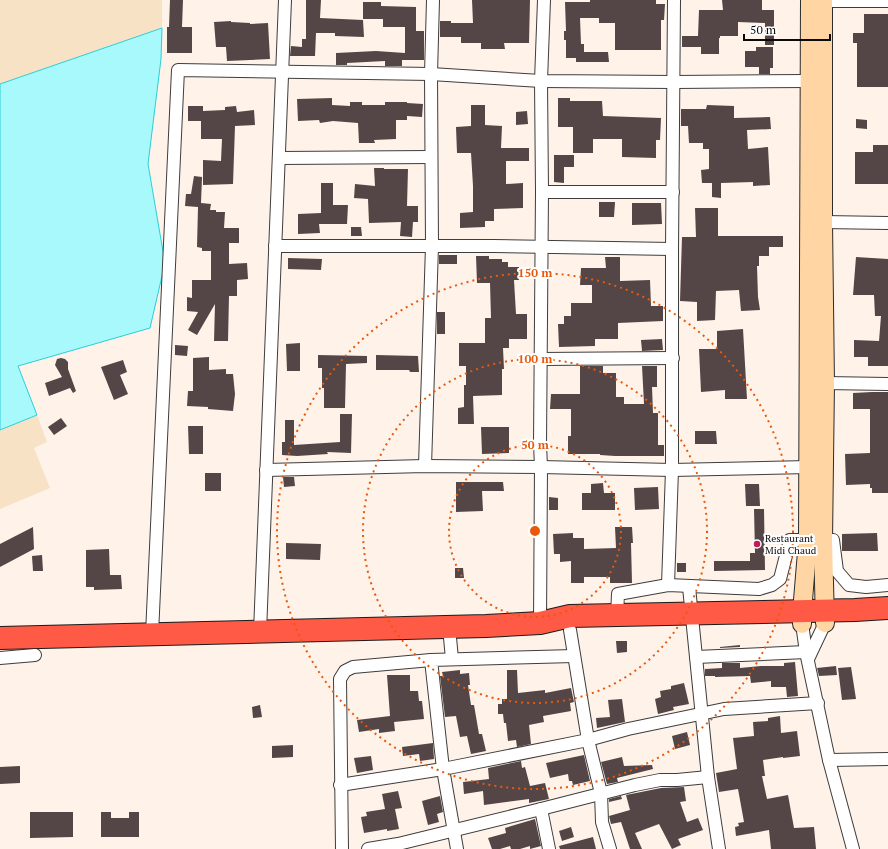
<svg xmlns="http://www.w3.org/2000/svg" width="888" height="849" viewBox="0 0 888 849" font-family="'PT Serif',serif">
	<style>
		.farmland { fill: #f7e2c6 }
		.water { fill: #a8f9fb; stroke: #29cfd7 }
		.building { fill: #544646 }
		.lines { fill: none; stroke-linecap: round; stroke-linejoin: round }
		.street-casing { stroke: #3d3d3d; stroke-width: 14 }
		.secondary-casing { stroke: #2c2c2c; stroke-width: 20 }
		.highway-casing { stroke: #1b1b1b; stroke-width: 24 }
		.street { stroke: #fff; stroke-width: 12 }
		.secondary { stroke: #ffd5a3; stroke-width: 18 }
		.highway { stroke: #ff5a46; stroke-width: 22 }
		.ring { fill: none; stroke: #e8590c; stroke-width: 2; stroke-dasharray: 2 4 }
		.poi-dot { fill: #c4195c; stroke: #fff; stroke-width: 1.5 }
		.labels { text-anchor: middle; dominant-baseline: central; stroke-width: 4; stroke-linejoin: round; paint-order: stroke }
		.poi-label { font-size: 10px; fill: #0a0a0a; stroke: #fff; text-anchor: start }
		.centre { fill: #e8590c; stroke: #fff; stroke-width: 2 }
		.ring-label { font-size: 12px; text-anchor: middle; font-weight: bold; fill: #e8590c; stroke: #fff; stroke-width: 4; stroke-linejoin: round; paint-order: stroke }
	</style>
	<rect width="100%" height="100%" fill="#fff2e8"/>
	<!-- farmland -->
	<g class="farmland">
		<polygon points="0,0 162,0 162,28 0,84"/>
		<polygon points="37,415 47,442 34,448 50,488 0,509 0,430"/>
	</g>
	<!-- water -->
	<polygon class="water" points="162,28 161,59 148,164 165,263 150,328 18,366 37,415 0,430 0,84"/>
	<!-- building -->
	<g class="building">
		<polygon points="170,0 183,0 182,27 192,27 192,53 167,53 167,27 169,27"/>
		<polygon points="306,0 321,0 320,18 363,20 364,37 335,36 335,33 316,33 315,56 290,56 291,46 302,47 302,39 306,39"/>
		<polygon points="472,0 530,0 529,43 504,43 505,49 481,49 481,43 461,43 461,37 440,37 440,21 451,21 451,23 473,23"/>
		<polygon points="590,0 656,0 656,4 665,4 664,20 661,20 661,50 615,50 615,23 599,23 599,18 580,18 581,44 584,44 584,52 608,52 609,62 576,62 576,58 566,58 566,40 564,40 564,31 566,31 565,2 590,2"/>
		<polygon points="722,0 762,0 762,10 774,10 774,45 765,45 765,23 738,22 738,36 720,36 720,38 719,38 719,54 701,54 701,47 682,47 682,36 698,36 699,10 723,10"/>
		<polygon points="363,2 381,2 381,6 416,7 416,31 424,31 424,60 402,60 402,66 385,66 385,61 347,63 347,65 336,65 336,53 376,51 405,53 405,27 383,27 383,19 363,19"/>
		<polygon points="864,14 888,14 888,87 857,87 857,43 853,43 853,33 864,33"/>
		<polygon points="231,21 231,22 250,23 250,24 268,23 270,59 227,61 226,47 216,47 214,22"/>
		<polygon points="756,47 773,47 773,68 770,68 770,74 759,74 759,67 745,67 745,51 756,51"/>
		<polygon points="332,98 332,105 350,106 350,102 362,102 362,105 385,105 385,102 407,102 407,103 423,104 422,117 407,116 407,120 396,120 396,139 374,140 375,143 359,143 358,123 333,121 320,123 319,120 298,121 297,99"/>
		<polygon points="558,98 570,98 570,101 602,101 603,116 661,118 660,140 656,140 656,158 622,157 622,139 593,139 593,153 573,153 573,127 558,127"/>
		<polygon points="471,105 485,105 485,125 502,126 501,148 529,148 529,161 506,161 506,184 523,183 523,208 494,209 494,221 485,221 485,227 460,228 460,213 473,212 473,186 471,153 457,153 456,127 471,126"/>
		<polygon points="707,105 734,106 734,118 770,117 771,129 747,130 748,149 768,147 770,185 753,186 753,182 721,183 721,198 712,197 712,183 702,183 701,170 709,169 709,149 703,149 703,143 689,143 688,126 681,126 681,109 706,109"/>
		<polygon points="188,106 203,106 203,111 225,110 225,107 236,106 237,112 254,110 255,125 235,126 233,184 203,185 203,160 221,161 222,139 201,139 201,121 188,121"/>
		<polygon points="527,111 528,124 516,125 516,112"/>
		<polygon points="856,119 867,120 867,129 856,128"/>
		<polygon points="873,145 888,145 888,184 855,184 855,152 873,152"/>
		<polygon points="554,155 574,155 574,167 564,167 564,183 554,182"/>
		<polygon points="374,168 384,168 384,169 408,169 407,206 418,206 418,222 413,222 412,237 400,236 401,222 369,223 368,199 354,198 355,184 375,186"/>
		<polygon points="194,176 202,177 201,203 211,204 210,210 216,210 216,212 225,212 224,228 239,228 239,243 229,243 229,264 247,263 248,279 237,280 237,296 229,296 228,341 214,341 215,304 197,335 188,330 198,312 187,311 187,297 192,298 192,280 211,280 211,251 202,251 202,248 197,247 198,207 185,206 186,194 191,194"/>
		<polygon points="321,183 333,183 333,205 348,205 347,224 319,224 320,233 298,234 298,214 321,213"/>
		<polygon points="599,202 615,202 614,217 599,217"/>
		<polygon points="632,203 661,203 662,224 632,225"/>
		<polygon points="695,208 718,208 718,236 783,236 783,247 769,247 769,256 759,256 759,266 757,266 758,297 760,310 741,311 739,290 716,291 715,320 697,321 697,302 680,301 682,237 696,237"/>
		<polygon points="351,227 361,227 362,236 351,236"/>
		<rect x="439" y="255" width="18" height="9"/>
		<polygon points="476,256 489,256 489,259 502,259 502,262 508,262 508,267 519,267 519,280 514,280 516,314 527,314 527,339 509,339 509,348 503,348 504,369 502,369 502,395 473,396 474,424 458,424 458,408 464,407 464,385 466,385 466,366 459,366 459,343 485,343 485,318 491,318 490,283 477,283"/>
		<polygon points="605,257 620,257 620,281 650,280 651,306 663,306 663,321 618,323 618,339 595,339 595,346 559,347 558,324 564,324 564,316 571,316 571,303 592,303 592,285 580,285 581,268 606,268"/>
		<polygon points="856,257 888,259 888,366 868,366 868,357 854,357 854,340 879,341 881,316 875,316 874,295 853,295"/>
		<polygon points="288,258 322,259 321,270 288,269"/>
		<rect x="437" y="312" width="8" height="22"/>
		<polygon points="743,329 747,399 725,399 725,390 701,392 699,349 717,349 717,331"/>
		<polygon points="662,339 663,350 642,351 641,340"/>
		<polygon points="300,343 300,371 287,371 286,344"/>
		<polygon points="175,345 188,346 187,356 175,355"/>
		<polygon points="318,355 367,356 367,363 346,364 345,408 324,408 324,388 322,388 322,368 318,368"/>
		<polygon points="376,355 418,356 419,372 410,372 409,370 376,370"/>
		<polygon points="209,357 209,370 226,369 226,374 233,374 235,394 233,411 208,409 208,407 187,406 188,391 193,391 193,358"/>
		<polygon points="61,358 65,359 68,362 68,369 76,391 73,393 70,388 49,396 45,383 62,377 55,365 57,359"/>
		<polygon points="123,360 127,372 120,375 128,394 114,400 101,367"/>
		<polygon points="580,366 603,366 603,373 616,373 616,397 624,397 624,404 644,404 642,366 657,366 657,387 652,387 653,413 658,413 658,445 664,445 664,456 615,456 600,455 600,454 568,454 568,436 571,436 571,409 550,409 551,394 580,394"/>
		<polygon points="872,392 888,392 888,493 872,493 872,488 870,488 870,484 846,485 845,454 870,453 870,409 853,409 853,393"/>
		<polygon points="340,414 352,414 351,453 327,452 328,454 297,456 282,455 282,442 285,442 285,420 294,420 294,445 340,442"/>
		<polygon points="61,418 67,426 54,435 48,427"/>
		<polygon points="188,426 203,426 203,454 189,454"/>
		<polygon points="481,427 509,427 509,453 482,454"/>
		<polygon points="695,431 716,431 717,444 695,444"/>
		<rect x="205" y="473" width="16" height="18"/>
		<polygon points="283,477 294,477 295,486 284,487"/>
		<polygon points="456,482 503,482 504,491 482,491 483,511 456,512"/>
		<polygon points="603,483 604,493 615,493 615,510 582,510 582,493 591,493 591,484"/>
		<polygon points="745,484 759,484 760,506 746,506"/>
		<polygon points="658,487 659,509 635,510 634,488"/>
		<polygon points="549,497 558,498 558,510 549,510"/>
		<polygon points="754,509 764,509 765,570 714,571 714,561 750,561 750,553 755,553"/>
		<polygon points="33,527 34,549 0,567 0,544"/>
		<polygon points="615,527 632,527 633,543 631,543 632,583 610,583 610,577 584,577 584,583 571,583 571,561 560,562 560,554 554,554 553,534 573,533 573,538 584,538 584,549 616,548"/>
		<polygon points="877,533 878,551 842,551 842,534"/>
		<polygon points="286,543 321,544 320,560 286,559"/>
		<polygon points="109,549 110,575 121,575 122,589 94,590 94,587 86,587 86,550"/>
		<polygon points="42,555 43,571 33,571 32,556"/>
		<rect x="677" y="563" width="9" height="9"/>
		<polygon points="455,568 463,568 464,578 455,578"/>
		<polygon points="616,641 627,641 627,652 617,653"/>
		<polygon points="740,645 740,647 720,648 720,647"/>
		<polygon points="795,662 798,696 787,697 786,687 771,687 771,681 751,683 750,676 715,677 715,676 705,676 705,669 722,668 722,663 740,663 740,668 761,666 784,666 784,663"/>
		<polygon points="836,666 837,675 819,676 817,668"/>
		<polygon points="851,667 856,699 842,700 838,668"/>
		<polygon points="460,670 460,674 469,673 470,685 468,685 471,705 474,705 479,734 482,734 486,751 471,754 467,736 460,737 456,716 445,717 440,676 443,676 442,672"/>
		<polygon points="507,670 517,670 518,693 545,690 545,693 571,688 574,702 570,703 571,711 543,716 544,722 529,725 531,744 517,747 516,740 508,741 506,723 504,723 503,714 498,714 498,704 502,704 502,699 507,699"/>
		<polygon points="387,675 410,675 410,691 418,691 419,701 422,701 424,719 394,722 395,731 379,733 379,729 359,732 357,720 390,716"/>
		<polygon points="684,683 689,704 673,707 674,710 658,714 655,699 661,697 660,691 671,689 671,686"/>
		<polygon points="622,699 625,722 597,728 596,718 610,717 608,700"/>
		<polygon points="260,705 262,717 253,718 252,707"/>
		<polygon points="780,716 781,733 797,731 800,756 783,758 783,757 763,760 765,776 762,776 767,799 788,795 794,828 814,827 816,849 771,849 769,830 736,836 735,827 739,826 738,823 744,822 738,789 719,792 716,773 737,769 733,738 754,736 753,722 768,721 768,718"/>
		<polygon points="687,732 690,745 675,749 672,736"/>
		<polygon points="433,743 434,759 420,761 419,754 403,756 402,747"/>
		<polygon points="293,745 293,757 272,758 272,746"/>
		<polygon points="584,755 590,781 573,785 572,781 569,781 568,774 550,778 546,763"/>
		<polygon points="371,756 373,770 357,773 354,758"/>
		<polygon points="622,757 624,766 652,765 653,769 617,778 618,782 607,784 601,762"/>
		<polygon points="521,761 522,768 525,767 530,786 545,783 549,799 529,803 529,799 484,805 483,791 464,794 463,782 489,779 488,768"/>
		<polygon points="20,766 20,783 0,784 0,767"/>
		<polygon points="684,787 686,801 680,802 687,822 698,818 703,830 678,839 681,845 672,849 659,824 635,833 642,849 630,849 621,822 611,824 609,816 630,810 626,795 661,788"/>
		<polygon points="398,791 402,808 395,809 399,829 387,831 387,829 364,833 361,817 367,816 366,812 385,809 382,794"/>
		<polygon points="440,796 443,812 437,814 439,822 428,825 422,801"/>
		<polygon points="621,796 622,799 609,802 609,799"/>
		<polygon points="30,812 73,812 73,837 30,838"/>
		<polygon points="101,812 111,812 111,818 129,818 129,812 139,812 139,837 101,837"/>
		<polygon points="535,819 541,846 530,849 530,846 520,849 511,849 510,846 500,849 492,849 488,838 506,833 505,828"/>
		<polygon points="571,827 574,837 562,841 559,831"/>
		<polygon points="593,837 596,849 560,849 559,846"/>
	</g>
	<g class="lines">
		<defs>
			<g id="street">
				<polyline points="823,1 888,1"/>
				<polyline points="279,158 431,157"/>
				<polyline points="542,192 673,192"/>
				<polyline points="823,222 888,223"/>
				<polyline points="275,246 493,246 672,249"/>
				<polyline points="540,359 673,358"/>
				<polyline points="825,383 888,384"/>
				<polyline points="425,466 432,246 431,74 433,0"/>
				<polyline points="266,470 425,466 541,467 672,470 809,467"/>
				<polyline points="668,585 672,470 672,249 674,0"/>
				<polyline points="689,587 708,777 719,849"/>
				<polyline points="617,615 618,594 668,585 759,589 772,585 780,579 790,540 833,540 837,571 849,585 866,587 888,585"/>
				<polyline points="540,623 541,467 540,444 542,192 541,81 544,0"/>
				<polyline points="802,624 806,652 829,760 853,849"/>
				<polyline points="449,627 452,659"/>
				<polyline points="570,630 588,740 601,793 602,822 610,849"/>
				<polyline points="260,632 285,0"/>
				<polyline points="152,634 178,70 431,74 541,81 674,82 809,81"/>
				<polyline points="696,657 806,652"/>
				<polyline points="0,658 35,655"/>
				<polyline points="808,659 825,623"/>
				<polyline points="829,760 888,759"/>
				<polyline points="340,785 443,769 588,740 628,729 724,709 818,703"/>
				<polyline points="541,809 549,849"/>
				<polyline points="342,849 340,679 345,671 353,667 431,660"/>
				<polyline points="368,849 398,844 541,809 635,785 660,780 677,780 708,777"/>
				<polyline points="457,849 443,769 431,660 574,656"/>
			</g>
			<g id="secondary">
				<polyline points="823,0 823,222 825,383 823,541 825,623"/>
				<polyline points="802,624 802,612 808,540 810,0"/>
			</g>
			<polyline id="highway" points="0,638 486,626 540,623 570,616 855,610 888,608"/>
		</defs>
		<!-- street casing -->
		<use href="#street" class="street-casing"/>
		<!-- secondary casing -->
		<use href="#secondary" class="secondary-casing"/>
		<!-- highway casing -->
		<use href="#highway" class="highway-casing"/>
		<!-- street -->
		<use href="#street" class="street"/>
		<!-- secondary -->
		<use href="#secondary" class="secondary"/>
		<!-- highway -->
		<use href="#highway" class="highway"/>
	</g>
	<!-- distance rings -->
	<g class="ring">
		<circle cx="535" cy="531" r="86"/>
		<circle cx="535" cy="531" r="172"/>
		<circle cx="535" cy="531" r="258"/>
	</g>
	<!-- markers -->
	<circle class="poi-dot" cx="757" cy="544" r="4"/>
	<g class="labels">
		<!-- poi labels -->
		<g class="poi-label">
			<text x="765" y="538">Restaurant<tspan x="765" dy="12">Midi Chaud</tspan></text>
		</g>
	</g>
	<circle cx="535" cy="531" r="6" class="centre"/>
	<g class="ring-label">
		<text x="535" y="277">150 m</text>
		<text x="535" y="363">100 m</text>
		<text x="535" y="449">50 m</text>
	</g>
	<!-- scale -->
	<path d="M744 34v6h86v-6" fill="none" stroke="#0a0a0a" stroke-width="2"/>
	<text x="750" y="34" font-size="12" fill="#0a0a0a" stroke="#ffffff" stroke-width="3" paint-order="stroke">50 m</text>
</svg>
